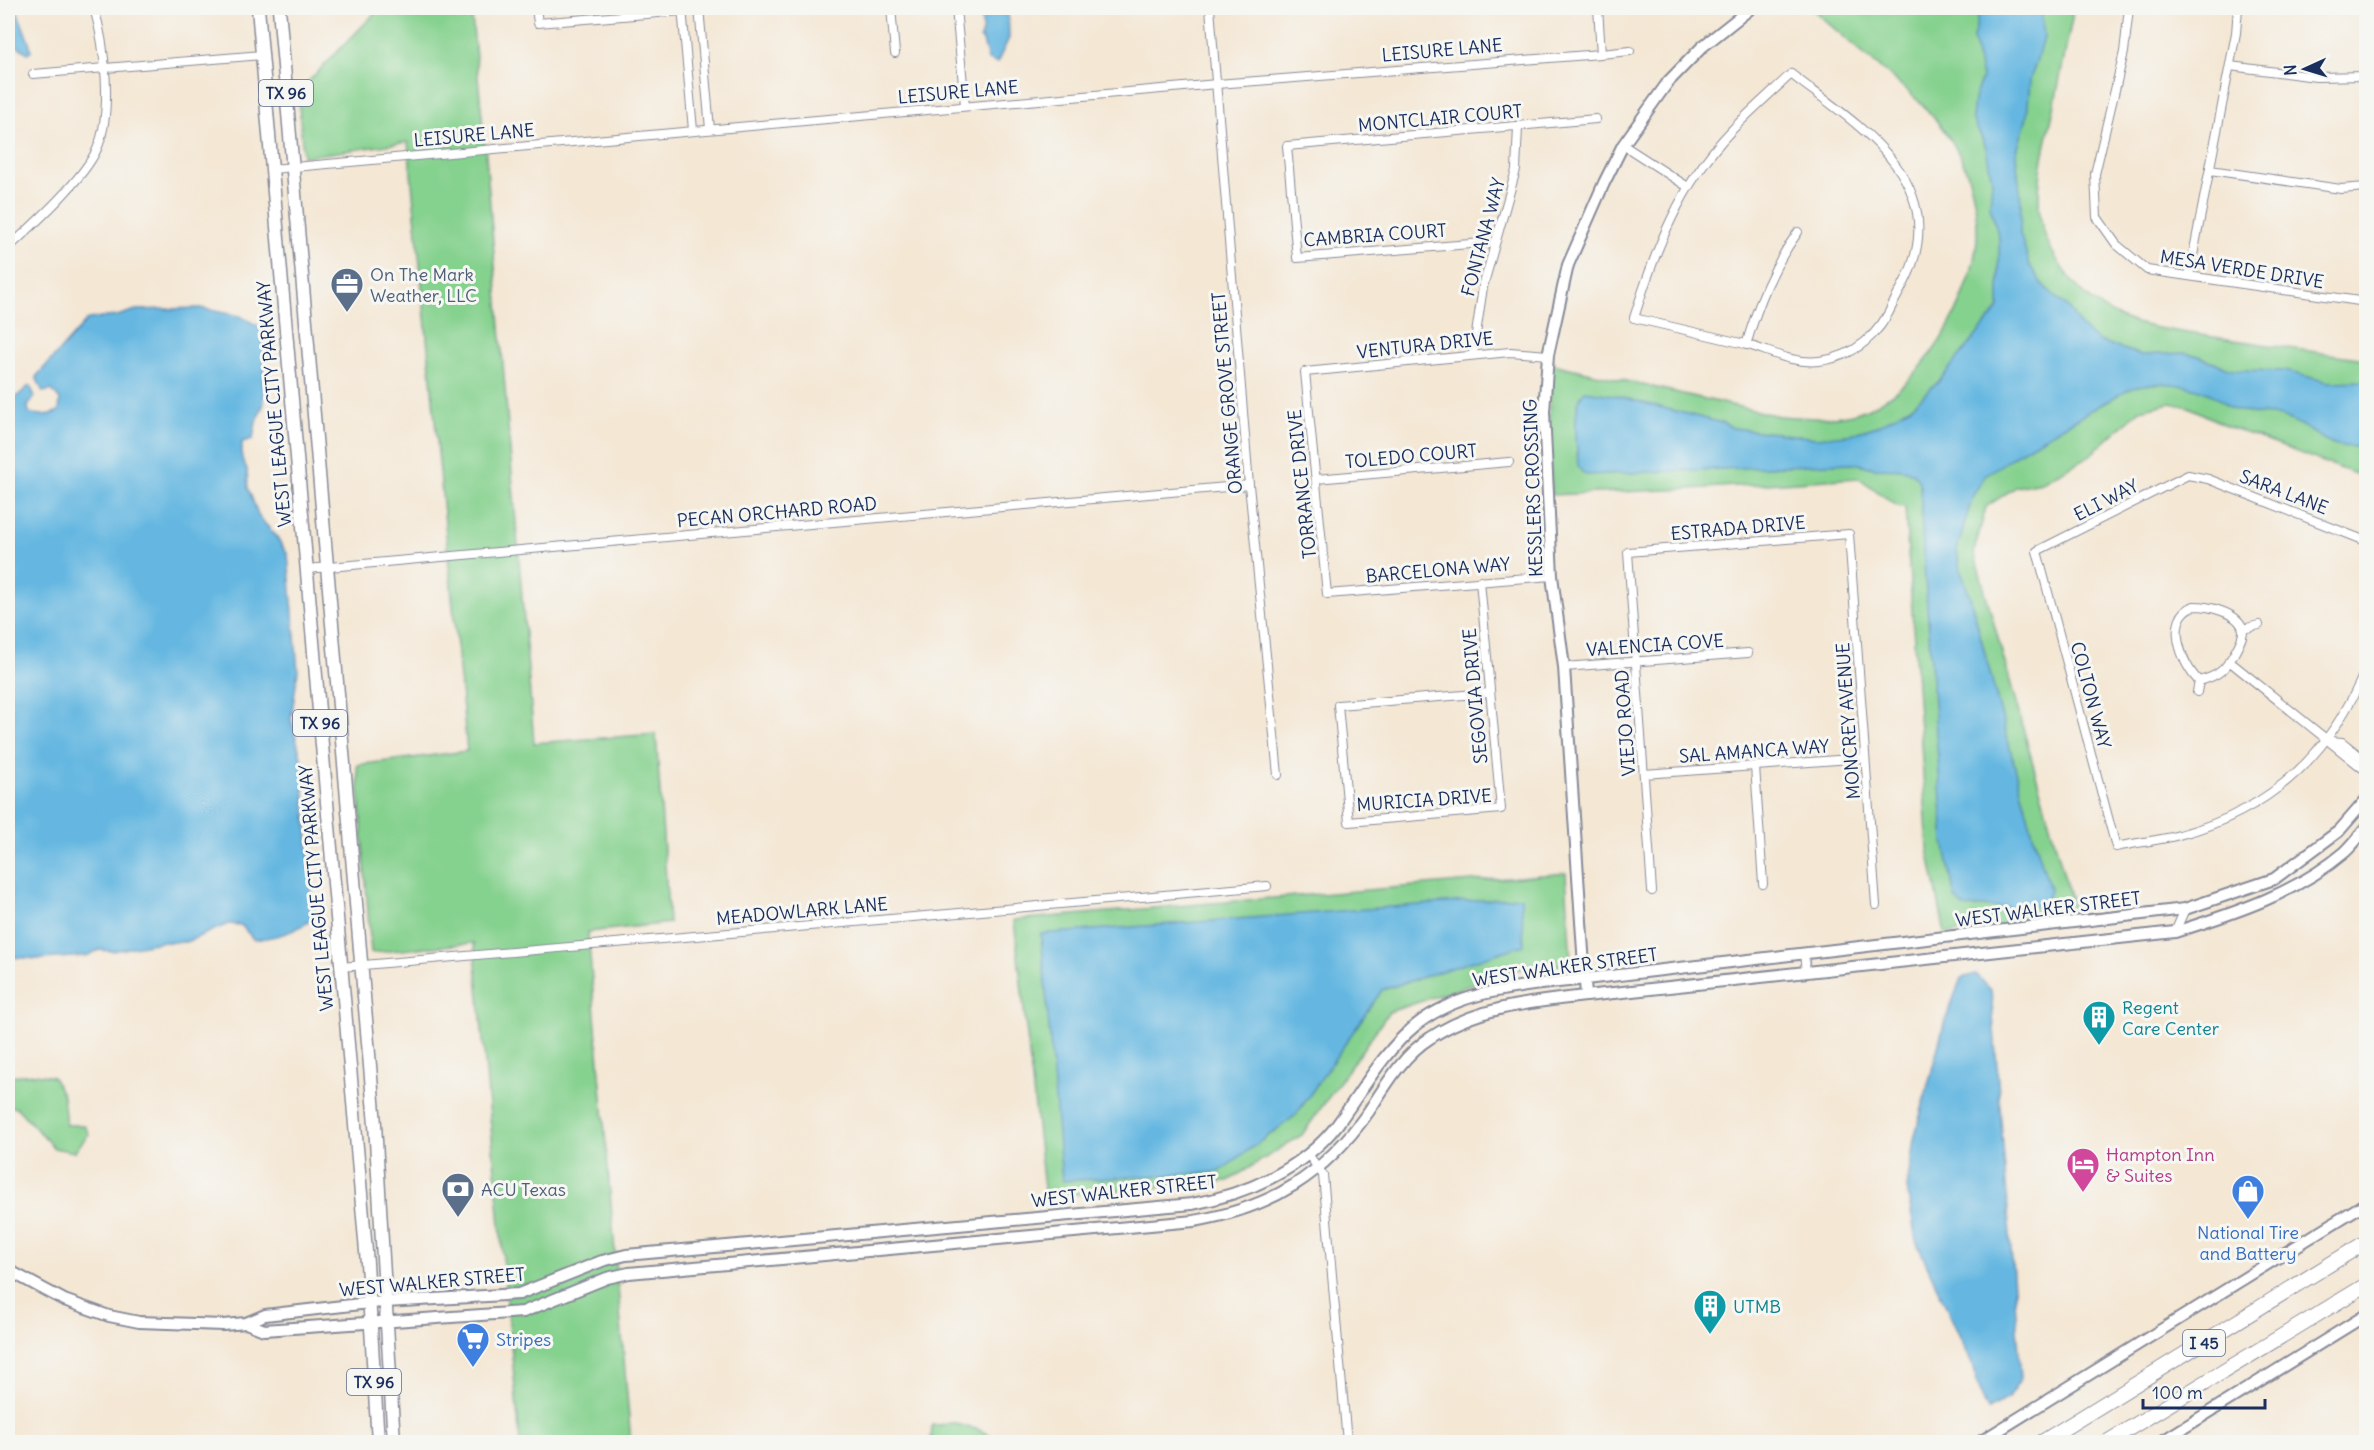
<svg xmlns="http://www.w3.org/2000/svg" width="2374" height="1450" viewBox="0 0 2374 1450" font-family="Delius,sans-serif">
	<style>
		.green { fill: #85d18e; stroke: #508076; stroke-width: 1.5 }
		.water { fill: #65b7e1; stroke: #4073a0; stroke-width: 1.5 }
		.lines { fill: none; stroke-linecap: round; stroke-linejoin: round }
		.street-casing { stroke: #888b99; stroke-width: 10 }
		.secondary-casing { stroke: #888b99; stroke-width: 14 }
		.primary-casing { stroke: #888b99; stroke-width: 15 }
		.highway-casing { stroke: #888b99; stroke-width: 16 }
		.street { stroke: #fff; stroke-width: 8 }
		.secondary { stroke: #fff; stroke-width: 10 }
		.primary { stroke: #fff; stroke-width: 12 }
		.highway { stroke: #fff; stroke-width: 14 }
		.labels { text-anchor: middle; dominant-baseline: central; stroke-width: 6; stroke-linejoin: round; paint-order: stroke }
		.shield { fill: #f6f6f2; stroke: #5d6b8a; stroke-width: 1.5 }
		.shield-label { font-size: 16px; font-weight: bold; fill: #1b2f5e }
		.street-label { font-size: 18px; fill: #1b2f5e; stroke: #f6f6f2 }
		.service-label { font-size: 18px; fill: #4e5e75; stroke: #f6f6f2; text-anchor: start }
		.culture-label { font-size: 18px; fill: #0d838f; stroke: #f6f6f2; text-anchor: start }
		.hotel-label { font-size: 18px; fill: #b23c85; stroke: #f6f6f2; text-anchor: start }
		.shop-label { font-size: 18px; fill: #366cbe; stroke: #f6f6f2 }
	</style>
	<rect width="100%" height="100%" fill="#f6f6f2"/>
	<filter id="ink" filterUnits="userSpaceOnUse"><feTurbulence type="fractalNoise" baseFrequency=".0167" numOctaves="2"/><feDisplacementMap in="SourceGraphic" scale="12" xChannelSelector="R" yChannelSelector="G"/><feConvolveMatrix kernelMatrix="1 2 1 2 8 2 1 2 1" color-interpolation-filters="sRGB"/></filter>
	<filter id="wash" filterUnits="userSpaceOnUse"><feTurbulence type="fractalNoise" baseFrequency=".008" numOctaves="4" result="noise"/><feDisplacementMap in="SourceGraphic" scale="24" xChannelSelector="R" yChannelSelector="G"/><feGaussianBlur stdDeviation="1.35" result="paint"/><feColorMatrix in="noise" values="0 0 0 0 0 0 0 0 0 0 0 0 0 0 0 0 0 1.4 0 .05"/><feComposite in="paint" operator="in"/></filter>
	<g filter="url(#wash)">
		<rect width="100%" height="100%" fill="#f4e7d4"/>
		<!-- green -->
		<g class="green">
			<polygon points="380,8 471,8 486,156 534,743 656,734 669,923 588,932 631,1442 520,1442 474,943 371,953 357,765 467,751 408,142 303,157 298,92"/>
			<path d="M1811,8H2072V19C2065,54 2058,88 2051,122C2045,147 2039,173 2039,199C2038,245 2075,296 2115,315C2140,327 2168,330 2195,334C2252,343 2309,351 2366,359V478L2227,426L2189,407L2171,403L2140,410L2088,457L2042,482L2016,487L1986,507L1974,552L2076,918L1945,934L1928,849L1905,507L1897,506L1859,478L1689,489L1552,495L1548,428L1552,364L1779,416C1805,418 1830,420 1856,413C1920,394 1973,302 1977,238C1978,212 1972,181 1961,158C1939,113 1900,84 1862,53C1845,38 1828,23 1811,8Z"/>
			<polygon points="1566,873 1571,964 1519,969 1389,1012 1302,1135 1228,1181 1045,1197 1014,920"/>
			<polygon points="36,1074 53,1077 63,1096 66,1125 84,1125 89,1134 74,1152 54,1148 17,1108 8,1106 8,1076"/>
			<path d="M956,1424C974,1428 988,1432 1002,1442H931L932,1425Z"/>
		</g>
		<!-- water -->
		<g class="water">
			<polygon points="8,8 16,8 30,45 31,52 28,53 8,40"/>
			<polygon points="979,8 1008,8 1009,38 997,63 988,60 983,41 980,38 983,28"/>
			<path d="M1978,8H2041L2044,38L2030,80L2027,116L2016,154L2021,202L2020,233L2030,266L2042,284L2069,309L2078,323L2090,335L2099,341L2141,355L2185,353L2199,356L2228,368L2240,370L2285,371L2328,382L2366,381V446C2325,451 2323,434 2290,420C2272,412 2254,416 2236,410C2225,407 2219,397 2208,393C2182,382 2148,379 2123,392L2026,448L1985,476L1973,495L1957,550L1959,564L1970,597L2032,831L2050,889C2048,914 2005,907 1988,907C1980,906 1974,907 1965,908L1955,898L1944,842L1923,551L1920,486C1915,464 1893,469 1876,468C1868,467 1860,464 1852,463L1587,475L1582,472L1578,465C1577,448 1571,401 1585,391L1613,395L1722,423L1733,428L1816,438L1848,435L1877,426L1911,407L1939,381L1999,308V238L1990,206L1992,181L1986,147L1972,118L1974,99L1982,77L1973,38L1978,18Z"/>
			<path d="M200,308L240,316L260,327L264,344V403L256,422L253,439L242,442V459L247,469L248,488L259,517L276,536L288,555L298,671L291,719L302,761L312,895L316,916C298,932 277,937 254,940L241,925L228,924L186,942H160L113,951L99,950L86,956L41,959L8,957V404L30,385L35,397L28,406L29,413C40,416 48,416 59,411L60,400L52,390L43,392L36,377L88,319L117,316L136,310Z"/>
			<polygon points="1521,897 1524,945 1382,990 1296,1115 1219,1172 1062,1181 1041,934"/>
			<polygon points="1976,974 1991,990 2021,1379 2008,1398 1988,1410 1982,1397 1971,1361 1916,1241 1907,1188 1914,1139 1944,1024 1961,978"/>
		</g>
	</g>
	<g filter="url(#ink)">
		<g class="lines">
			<defs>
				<g id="street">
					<polyline points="536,8 538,23 718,8"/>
					<polyline points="682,8 693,130"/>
					<polyline points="699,8 710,129"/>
					<polyline points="891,8 895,53"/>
					<polyline points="956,8 965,106"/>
					<polyline points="1210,8 1249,485 1278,775"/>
					<polyline points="2129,8 2124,52 2095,174 2097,217 2116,244 2147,270 2366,302"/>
					<polyline points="1601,54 1630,51"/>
					<polyline points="2230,66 2316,77 2366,76"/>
					<polyline points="33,74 262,55"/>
					<path d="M1791,74C1851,121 1944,174 1912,265C1908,278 1900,290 1894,302C1880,334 1855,357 1819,361C1793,364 1770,351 1745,344C1708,335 1671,327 1634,318C1655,250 1681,183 1731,131C1750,111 1771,93 1791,74Z"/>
					<polyline points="1623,145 1688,187"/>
					<polyline points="272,169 1217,84 1601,54 1598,8"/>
					<polyline points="2210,170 2341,189 2366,187"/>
					<polyline points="1495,242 1297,258 1287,146 1596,119"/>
					<path d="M8,248C32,226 84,179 97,149C113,112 105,45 94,8"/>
					<polyline points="2189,276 2236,33 2238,8"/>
					<path d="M1746,345C1759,302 1772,268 1798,232"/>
					<polyline points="1473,354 1483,287 1516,170 1518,127"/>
					<polyline points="1548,355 1510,352 1305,372 1327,594 1552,576"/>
					<polyline points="1316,479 1509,462"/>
					<path d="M2366,541L2208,479L2188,475L2037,551L2116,847C2137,842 2159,841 2179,835C2270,811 2331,755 2366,668"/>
					<polyline points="307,569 1249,485"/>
					<polyline points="1480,581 1501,809 1349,822 1338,705 1489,693"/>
					<path d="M2194,606C2209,606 2240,613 2243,630C2244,639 2228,666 2221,671C2214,677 2207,679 2199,681C2181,664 2164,618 2194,606Z"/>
					<polyline points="2243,629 2259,625"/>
					<polyline points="2229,661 2366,771"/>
					<polyline points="1564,667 1748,653"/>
					<polyline points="2197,692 2199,681"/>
					<polyline points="2331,741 2342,742 2366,761"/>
					<polyline points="1755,766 1763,884"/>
					<polyline points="1644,774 1865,758"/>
					<polyline points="1652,891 1628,552 1849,534 1876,905"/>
					<polyline points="2175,932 2185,909"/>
					<polyline points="1804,953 1806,972"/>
					<polyline points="341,967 1267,886"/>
					<polyline points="1308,1154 1323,1175 1347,1442"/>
				</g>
				<g id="secondary">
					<polyline points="1586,996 1564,667 1552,576 1544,412 1548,355 1568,265 1604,183 1623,145 1668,82 1702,47 1751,8"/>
					<path d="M8,1270L64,1300L109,1316L139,1322L223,1325L246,1323L265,1315L369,1303L519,1294L602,1261L626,1255L1192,1204C1246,1194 1302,1170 1337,1125C1362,1091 1383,1052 1416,1025C1462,988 1529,986 1585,979L2185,909L2274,879L2339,831L2366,800"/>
					<path d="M246,1323L264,1330L523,1312L607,1278L629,1273L1194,1221C1272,1208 1324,1175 1369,1111C1386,1085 1403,1055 1430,1038C1476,1007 1532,1002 1586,996L2175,932C2235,913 2297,893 2345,852C2353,845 2360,835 2366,828"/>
					<polyline points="1980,1442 2366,1203"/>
					<polyline points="2161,1442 2366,1315"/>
				</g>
				<g id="primary">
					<polyline points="258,8 367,1263 378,1442"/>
					<polyline points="279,8 375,1124 394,1442"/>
				</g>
				<g id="highway">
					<polyline points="2042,1442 2366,1242"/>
					<polyline points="2107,1442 2366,1285"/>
				</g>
			</defs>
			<!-- street casing -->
			<use href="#street" class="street-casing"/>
			<!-- secondary casing -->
			<use href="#secondary" class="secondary-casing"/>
			<!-- primary casing -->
			<use href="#primary" class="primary-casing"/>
			<!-- highway casing -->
			<use href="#highway" class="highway-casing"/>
			<!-- street -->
			<use href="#street" class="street"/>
			<!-- secondary -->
			<use href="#secondary" class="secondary"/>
			<!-- primary -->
			<use href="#primary" class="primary"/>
			<!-- highway -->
			<use href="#highway" class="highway"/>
		</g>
	</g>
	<!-- icons -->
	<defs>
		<symbol id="office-pin" viewBox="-11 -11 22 30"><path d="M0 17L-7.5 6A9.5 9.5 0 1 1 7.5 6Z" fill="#5c6f8a" stroke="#f6f6f2"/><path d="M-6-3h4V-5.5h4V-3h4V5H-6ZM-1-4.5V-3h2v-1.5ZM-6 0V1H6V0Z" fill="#fff"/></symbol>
		<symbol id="building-pin" viewBox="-11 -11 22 30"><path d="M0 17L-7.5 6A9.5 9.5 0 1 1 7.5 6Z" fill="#0f9aa8" stroke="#f6f6f2"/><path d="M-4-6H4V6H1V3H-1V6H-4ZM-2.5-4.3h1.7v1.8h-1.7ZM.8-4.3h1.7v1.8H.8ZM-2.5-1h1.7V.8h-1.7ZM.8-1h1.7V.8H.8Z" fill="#fff"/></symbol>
		<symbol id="hotel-pin" viewBox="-11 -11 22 30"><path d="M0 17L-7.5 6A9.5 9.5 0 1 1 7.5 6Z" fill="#d1479c" stroke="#f6f6f2"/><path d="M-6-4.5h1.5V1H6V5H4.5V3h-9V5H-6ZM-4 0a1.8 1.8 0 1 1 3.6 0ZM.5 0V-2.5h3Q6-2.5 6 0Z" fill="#fff"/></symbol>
		<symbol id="bank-pin" viewBox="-11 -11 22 30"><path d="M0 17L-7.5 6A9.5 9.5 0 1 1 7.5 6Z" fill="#5c6f8a" stroke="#f6f6f2"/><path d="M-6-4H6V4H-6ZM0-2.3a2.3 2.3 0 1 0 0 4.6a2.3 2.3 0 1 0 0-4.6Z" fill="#fff"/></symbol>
		<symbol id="shop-pin" viewBox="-11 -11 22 30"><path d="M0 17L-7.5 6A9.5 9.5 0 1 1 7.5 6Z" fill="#3f7fe0" stroke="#f6f6f2"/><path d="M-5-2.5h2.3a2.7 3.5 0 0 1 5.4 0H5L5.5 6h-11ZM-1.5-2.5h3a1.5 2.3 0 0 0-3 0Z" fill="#fff"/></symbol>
		<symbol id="supermarket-pin" viewBox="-11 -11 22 30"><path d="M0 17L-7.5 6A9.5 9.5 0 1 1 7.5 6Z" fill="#3f7fe0" stroke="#f6f6f2"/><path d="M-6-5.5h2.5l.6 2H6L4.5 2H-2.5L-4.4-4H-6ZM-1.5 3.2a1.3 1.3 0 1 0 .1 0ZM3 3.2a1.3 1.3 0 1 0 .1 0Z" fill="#fff"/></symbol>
	</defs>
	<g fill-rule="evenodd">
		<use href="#office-pin" x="328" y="265" width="38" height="52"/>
		<use href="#building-pin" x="2080" y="998" width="38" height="52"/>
		<use href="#hotel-pin" x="2064" y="1145" width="38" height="52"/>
		<use href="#bank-pin" x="439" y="1170" width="38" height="52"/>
		<use href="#shop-pin" x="2229" y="1172" width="38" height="52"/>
		<use href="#building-pin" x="1691" y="1287" width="38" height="52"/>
		<use href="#supermarket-pin" x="454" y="1320" width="38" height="52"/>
	</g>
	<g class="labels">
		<!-- shield labels -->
		<g class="shield">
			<rect x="259" y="80" width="54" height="26" rx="4.5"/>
			<rect x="293" y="710" width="54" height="26" rx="4.5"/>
			<rect x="2183" y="1330" width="42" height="26" rx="4.5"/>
			<rect x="347" y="1369" width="54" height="26" rx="4.5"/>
		</g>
		<g class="shield-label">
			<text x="286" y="93">TX 96</text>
			<text x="320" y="723">TX 96</text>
			<text x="2204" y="1343">I 45</text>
			<text x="374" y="1382">TX 96</text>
		</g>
		<!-- street labels -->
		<g class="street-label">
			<text transform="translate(1442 50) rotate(-5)">LEISURE LANE</text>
			<text transform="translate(958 92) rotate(-5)">LEISURE LANE</text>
			<text transform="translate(1440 118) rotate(-5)">MONTCLAIR COURT</text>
			<text transform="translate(474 135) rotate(-5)">LEISURE LANE</text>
			<text transform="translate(1375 235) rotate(-4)">CAMBRIA COURT</text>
			<text transform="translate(1483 237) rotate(-75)">FONTANA WAY</text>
			<text transform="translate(2242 269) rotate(9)">MESA VERDE DRIVE</text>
			<text transform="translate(1425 345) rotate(-6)">VENTURA DRIVE</text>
			<text transform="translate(1227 393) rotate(-95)">ORANGE GROVE STREET</text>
			<text transform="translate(274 404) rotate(-95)">WEST LEAGUE CITY PARKWAY</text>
			<text transform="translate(1411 456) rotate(-5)">TOLEDO COURT</text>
			<text transform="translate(1302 484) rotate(-96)">TORRANCE DRIVE</text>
			<text transform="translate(1533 488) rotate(-92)">KESSLERS CROSSING</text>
			<text transform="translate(2284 492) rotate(21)">SARA LANE</text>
			<text transform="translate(2106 500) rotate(-27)">ELI WAY</text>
			<text transform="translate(777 512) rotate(-5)">PECAN ORCHARD ROAD</text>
			<text transform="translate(1738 528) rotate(-5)">ESTRADA DRIVE</text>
			<text transform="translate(1438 570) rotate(-5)">BARCELONA WAY</text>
			<text transform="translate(1655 645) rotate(-4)">VALENCIA COVE</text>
			<text transform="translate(2091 695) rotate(75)">COLTON WAY</text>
			<text transform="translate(1475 696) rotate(-95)">SEGOVIA DRIVE</text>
			<text transform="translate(1848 721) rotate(-94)">MONCREY AVENUE</text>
			<text transform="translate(1625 723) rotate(-94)">VIEJO ROAD</text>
			<text transform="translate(1754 751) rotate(-4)">SAL AMANCA WAY</text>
			<text transform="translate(1424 800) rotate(-4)">MURICIA DRIVE</text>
			<text transform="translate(316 888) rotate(-95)">WEST LEAGUE CITY PARKWAY</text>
			<text transform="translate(2048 909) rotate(-7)">WEST WALKER STREET</text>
			<text transform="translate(802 911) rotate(-5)">MEADOWLARK LANE</text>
			<text transform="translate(1565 967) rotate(-8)">WEST WALKER STREET</text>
			<text transform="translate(1124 1191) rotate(-6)">WEST WALKER STREET</text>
			<text transform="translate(432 1282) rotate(-5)">WEST WALKER STREET</text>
		</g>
		<!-- service labels -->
		<g class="service-label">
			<text x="370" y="274">On The Mark<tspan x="370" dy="21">Weather, LLC</tspan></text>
			<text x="481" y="1189">ACU Texas</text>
		</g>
		<!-- culture labels -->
		<g class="culture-label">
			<text x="2122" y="1007">Regent<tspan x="2122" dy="21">Care Center</tspan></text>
			<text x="1733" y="1306">UTMB</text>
		</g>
		<!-- hotel labels -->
		<g class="hotel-label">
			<text x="2106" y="1154">Hampton Inn<tspan x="2106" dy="21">&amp; Suites</tspan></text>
		</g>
		<!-- shop labels -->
		<g class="shop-label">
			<text x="2248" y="1232">National Tire<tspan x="2248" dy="21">and Battery</tspan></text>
			<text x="496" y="1339" text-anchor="start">Stripes</text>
		</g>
	</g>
	<!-- margin -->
	<rect width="2374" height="1450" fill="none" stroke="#f6f6f2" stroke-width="30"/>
	<!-- north arrow -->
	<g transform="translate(2305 69) rotate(266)" stroke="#f6f6f2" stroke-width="4.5" paint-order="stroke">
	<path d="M0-4.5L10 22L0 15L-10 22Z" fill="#1b2f5e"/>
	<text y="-9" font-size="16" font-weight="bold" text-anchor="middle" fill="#1b2f5e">N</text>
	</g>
	<!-- scale -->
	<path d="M2143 1399v9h122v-9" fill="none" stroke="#1b2f5e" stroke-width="3"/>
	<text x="2152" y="1399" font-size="18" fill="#1b2f5e" stroke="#f6f6f2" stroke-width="4.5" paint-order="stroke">100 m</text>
</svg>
